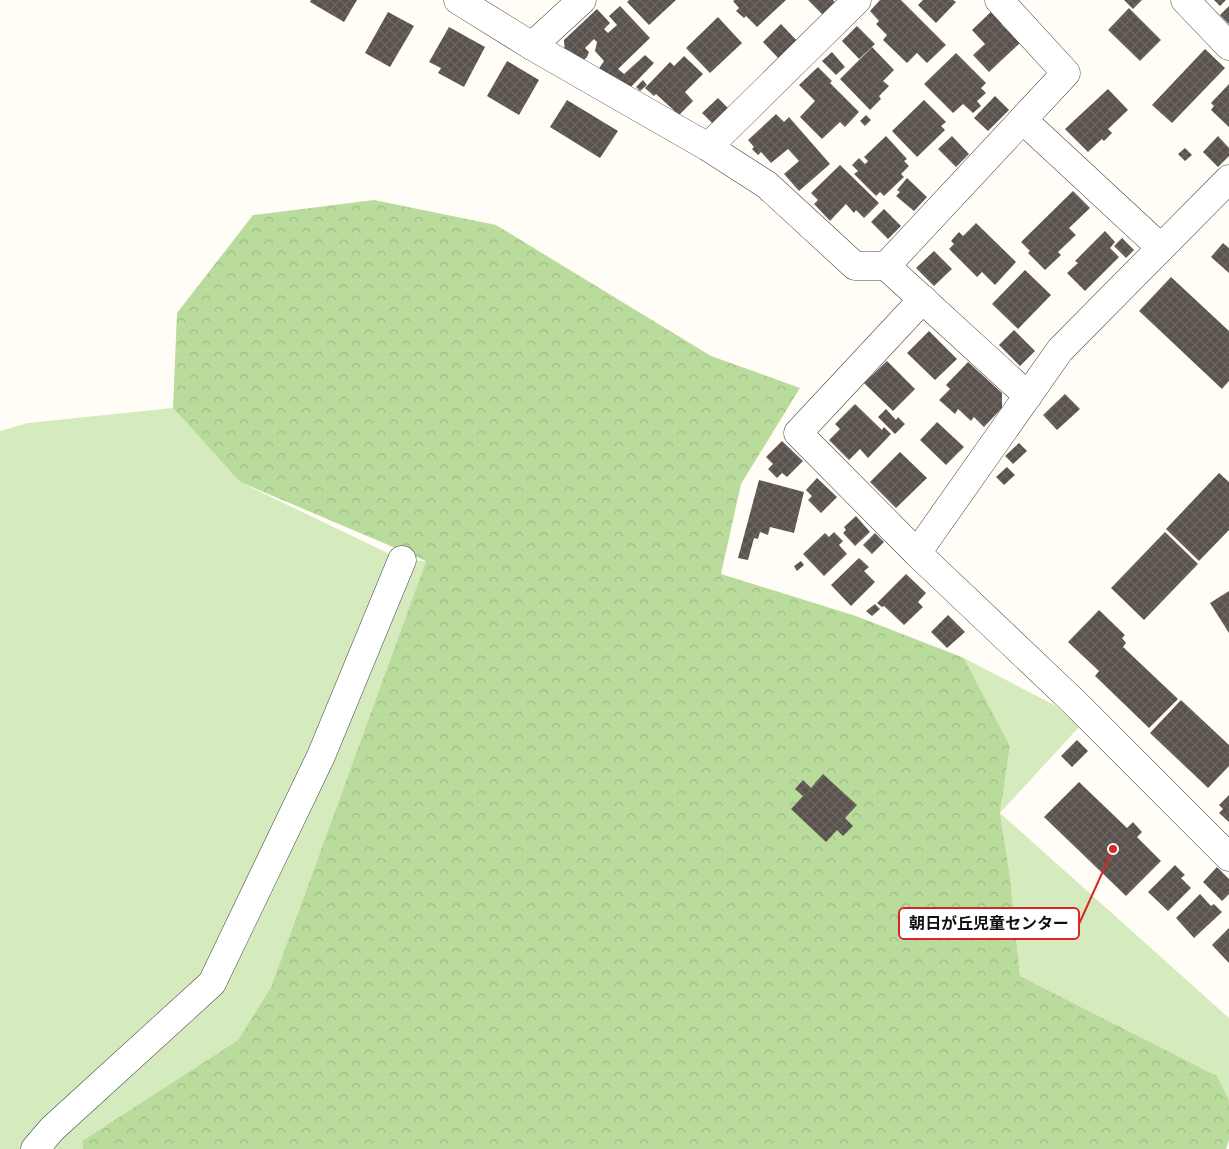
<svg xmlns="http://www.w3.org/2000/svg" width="1229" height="1149" viewBox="0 0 1229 1149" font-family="'Crimson Pro','Noto Sans JP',serif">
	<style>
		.green { fill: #d5ebbd }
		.forest { fill: url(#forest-crowns) }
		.building { fill: url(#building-cross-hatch) }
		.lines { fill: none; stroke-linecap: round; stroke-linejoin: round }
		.street-casing { stroke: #444; stroke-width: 29 }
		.street { stroke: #fff; stroke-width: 28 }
		.leader { fill: none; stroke: #d62828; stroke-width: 2 }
		.callout-dot { fill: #d62828; stroke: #fff; stroke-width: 2 }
		.callout { fill: #fff; stroke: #d62828; stroke-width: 2 }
		.callout-label { font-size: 16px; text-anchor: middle; font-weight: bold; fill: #111 }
	</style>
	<defs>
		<pattern id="forest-crowns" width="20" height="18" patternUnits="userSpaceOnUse" patternTransform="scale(1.25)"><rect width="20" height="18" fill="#b9dc9c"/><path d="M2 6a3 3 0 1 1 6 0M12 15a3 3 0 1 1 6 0" fill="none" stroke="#9ebc85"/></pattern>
		<pattern id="building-cross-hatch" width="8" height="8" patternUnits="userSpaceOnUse" patternTransform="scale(1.25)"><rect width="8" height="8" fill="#5a524d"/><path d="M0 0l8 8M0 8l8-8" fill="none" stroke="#6d6662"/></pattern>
	</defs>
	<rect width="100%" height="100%" fill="#fffdf5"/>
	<!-- green -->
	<g class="green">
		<polygon points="173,408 240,482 402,560 426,561 271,987 238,1040 82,1141 83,1149 0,1149 0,431 28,423"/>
		<polygon points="964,658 1056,706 1079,727 1000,813 1229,1018 1229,1100 1217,1076 1020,976 1010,877 1000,813 1010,746"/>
	</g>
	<!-- forest -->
	<polygon class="forest" points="374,200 496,225 711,356 800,388 741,484 721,574 856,616 964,658 1010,746 1000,813 1010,877 1020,976 1217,1076 1229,1100 1229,1140 1226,1149 83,1149 82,1141 238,1040 271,987 426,561 240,482 173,408 177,313 253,215"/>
	<!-- building -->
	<g class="building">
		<polygon points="311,0 357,0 344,22 310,2"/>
		<polygon points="629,0 676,0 649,25 627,2"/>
		<polygon points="735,0 786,0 757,27 746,16 744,18 736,11 739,8 733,1"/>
		<polygon points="808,0 833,0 837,5 825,17"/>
		<polygon points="880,0 901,0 946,45 927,63 917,53 907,63 883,40 887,35 876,24 879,21 870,11"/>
		<polygon points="923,0 953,0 956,2 936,23 918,5"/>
		<polygon points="1124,0 1142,0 1133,9"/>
		<polygon points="1214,0 1226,0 1220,6"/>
		<polygon points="620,6 650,38 618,69 624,74 645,55 654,63 627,91 596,73 604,61 595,51 597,42 594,39 585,48 589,52 587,57 579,64 565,56 564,40 597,9 610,23 604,29 608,33 617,25 609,16"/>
		<polygon points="1229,6 1229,24 1220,15"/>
		<polygon points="996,7 1007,18 1001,24 1020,43 989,72 973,55 985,44 972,30"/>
		<polygon points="1129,8 1161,40 1140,61 1108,30"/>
		<polygon points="388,12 414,26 390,67 365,53"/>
		<polygon points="718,17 742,43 710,73 686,48"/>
		<polygon points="781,24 798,42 779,59 763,42"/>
		<polygon points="857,26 875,44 859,59 842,41"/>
		<polygon points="449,27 485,47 464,87 438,73 441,68 429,62"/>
		<polygon points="872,47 894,70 883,81 889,86 879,96 881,99 870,110 840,79"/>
		<polygon points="1205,49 1225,68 1172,123 1152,105"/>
		<polygon points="832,52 845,67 836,75 822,61"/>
		<polygon points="956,53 986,83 981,88 986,93 977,101 981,106 973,113 963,104 953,113 924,84"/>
		<polygon points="684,56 703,74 685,92 693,101 679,115 656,94 654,96 645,88 670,62 674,66"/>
		<polygon points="507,61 539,80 519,115 487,96"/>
		<polygon points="818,67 832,81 830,83 859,112 845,127 840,122 822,139 800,117 815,101 799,85"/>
		<polygon points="643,80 647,85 640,91 636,87"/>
		<polygon points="1229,84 1229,127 1211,110 1214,106 1211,103"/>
		<polygon points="1108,89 1128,110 1108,129 1112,133 1104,141 1102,139 1088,152 1065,129"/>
		<polygon points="995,96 1009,110 988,131 974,118"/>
		<polygon points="718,98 729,109 713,124 702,113"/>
		<polygon points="567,100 618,131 600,158 550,127"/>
		<polygon points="924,100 946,122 941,126 945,130 917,157 892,131"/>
		<polygon points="776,114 784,122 789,117 830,164 799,191 784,174 799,161 788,149 771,163 761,152 758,155 752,149 754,147 748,140"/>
		<polygon points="866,115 871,120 865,126 860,121"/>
		<polygon points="886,136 907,159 904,161 909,166 901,174 904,177 884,196 880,192 876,196 854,174 858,171 852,165 859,158 865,164 868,161 864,157"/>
		<polygon points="952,136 969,154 956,167 938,149"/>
		<polygon points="1218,136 1229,148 1229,156 1218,167 1203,152"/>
		<polygon points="1185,148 1192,155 1185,161 1178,154"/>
		<polygon points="840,165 879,203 864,218 856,210 854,213 846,204 830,221 814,204 818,200 811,193"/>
		<polygon points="907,178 927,197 914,211 896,196 900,192 897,190"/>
		<polygon points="1073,191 1090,208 1069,228 1076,235 1058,252 1061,255 1045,270 1028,253 1030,251 1021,242"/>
		<polygon points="884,209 901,226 888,239 871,222"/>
		<polygon points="976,223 1016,262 995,285 982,272 977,277 949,249 954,244 951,241 959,232 963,236"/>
		<polygon points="1105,231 1115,242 1110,248 1119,257 1085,291 1067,273 1078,263 1075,261"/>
		<polygon points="1122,238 1134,250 1126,258 1114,246"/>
		<polygon points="1223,243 1229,248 1229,273 1211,257"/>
		<polygon points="934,251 952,269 934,286 916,268"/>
		<polygon points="1025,270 1051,295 1018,329 992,304"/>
		<polygon points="1171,277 1229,331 1229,381 1222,389 1139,311"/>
		<polygon points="1014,330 1035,351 1020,366 999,345"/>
		<polygon points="929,331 957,359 935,380 907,353"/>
		<polygon points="887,361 915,389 893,411 864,383"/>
		<polygon points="968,362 1002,393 1002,408 984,427 974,417 971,421 958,409 955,414 939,400 950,389 946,385"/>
		<polygon points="1065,394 1080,409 1057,430 1043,415"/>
		<polygon points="855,404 882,430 884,427 891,434 868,458 860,449 849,460 829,440 840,429 835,424"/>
		<polygon points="886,409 896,420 898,417 905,424 895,434 878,417"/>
		<polygon points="937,422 964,447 946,465 920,440"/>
		<polygon points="782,441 803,461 787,477 782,473 777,478 768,469 773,464 766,457"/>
		<polygon points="1019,443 1027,451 1013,464 1005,456"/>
		<polygon points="900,452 927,478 896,508 870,482"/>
		<polygon points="1007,467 1015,475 1004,485 996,477"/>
		<polygon points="1219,473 1229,482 1229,530 1199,561 1166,529"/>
		<polygon points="817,478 837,497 821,513 808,500 812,496 806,490"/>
		<polygon points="759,480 804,492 794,533 770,527 768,535 760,532 758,539 754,538 748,560 738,558"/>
		<polygon points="856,516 870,532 855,546 843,533 846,530 844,527"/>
		<polygon points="834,532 843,541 839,545 847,554 824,576 803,554 825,533 829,537"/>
		<polygon points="1165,532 1198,564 1144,620 1111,588"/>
		<polygon points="875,533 884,542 872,554 863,545"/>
		<polygon points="859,558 869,567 864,571 875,582 851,606 831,585"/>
		<polygon points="801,561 804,565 797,571 794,566"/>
		<polygon points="906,574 926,593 918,602 923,607 904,625 884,606 882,607 877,603"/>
		<polygon points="1229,591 1229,633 1210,603"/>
		<polygon points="875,604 880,609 872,616 866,611"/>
		<polygon points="1099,610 1125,635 1122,638 1126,643 1123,647 1178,699 1149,728 1095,676 1099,671 1068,642"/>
		<polygon points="948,615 965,632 947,648 931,632"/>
		<polygon points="1181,700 1229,745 1229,766 1208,788 1150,733"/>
		<polygon points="1077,740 1088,751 1072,767 1061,756"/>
		<polygon points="823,774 857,805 845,818 853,826 843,836 837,830 826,842 791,809 803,796 795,789 803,780 811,788"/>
		<polygon points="1079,782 1127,828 1133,822 1142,832 1137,837 1161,861 1126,896 1044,817"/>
		<polygon points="1229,795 1229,822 1219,813 1223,809 1219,805"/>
		<polygon points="1175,865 1185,875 1181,878 1191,888 1168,911 1148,892"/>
		<polygon points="1217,867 1229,879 1229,894 1222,901 1203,882"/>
		<polygon points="1200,894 1211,906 1214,904 1222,912 1194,938 1176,918"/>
		<polygon points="1229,928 1229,963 1212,945"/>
	</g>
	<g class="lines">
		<defs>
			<g id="street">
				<polyline points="458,0 532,46 708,147 767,185 855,266 886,266 1028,396"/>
				<polyline points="1185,0 1229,46"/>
				<polyline points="532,46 582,0"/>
				<polyline points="1023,120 1161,248"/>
				<polyline points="708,147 857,0"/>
				<polyline points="1229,179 1060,350 917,553 1074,702 1229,857"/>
				<polyline points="886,266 1066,73 999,0"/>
				<polyline points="917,553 798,433 923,299"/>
				<polyline points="35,1149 52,1129 212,983 321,756 402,560"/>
			</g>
		</defs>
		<!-- street casing -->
		<use href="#street" class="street-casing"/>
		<!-- street -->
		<use href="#street" class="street"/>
	</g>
	<!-- callouts -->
	<path class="leader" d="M1113 849L1079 924"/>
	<circle class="callout-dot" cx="1113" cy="849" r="5"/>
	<rect class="callout" x="899" y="908" width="180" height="31" rx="5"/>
	<g class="callout-label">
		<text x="989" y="929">朝日が丘児童センター</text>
	</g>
</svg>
